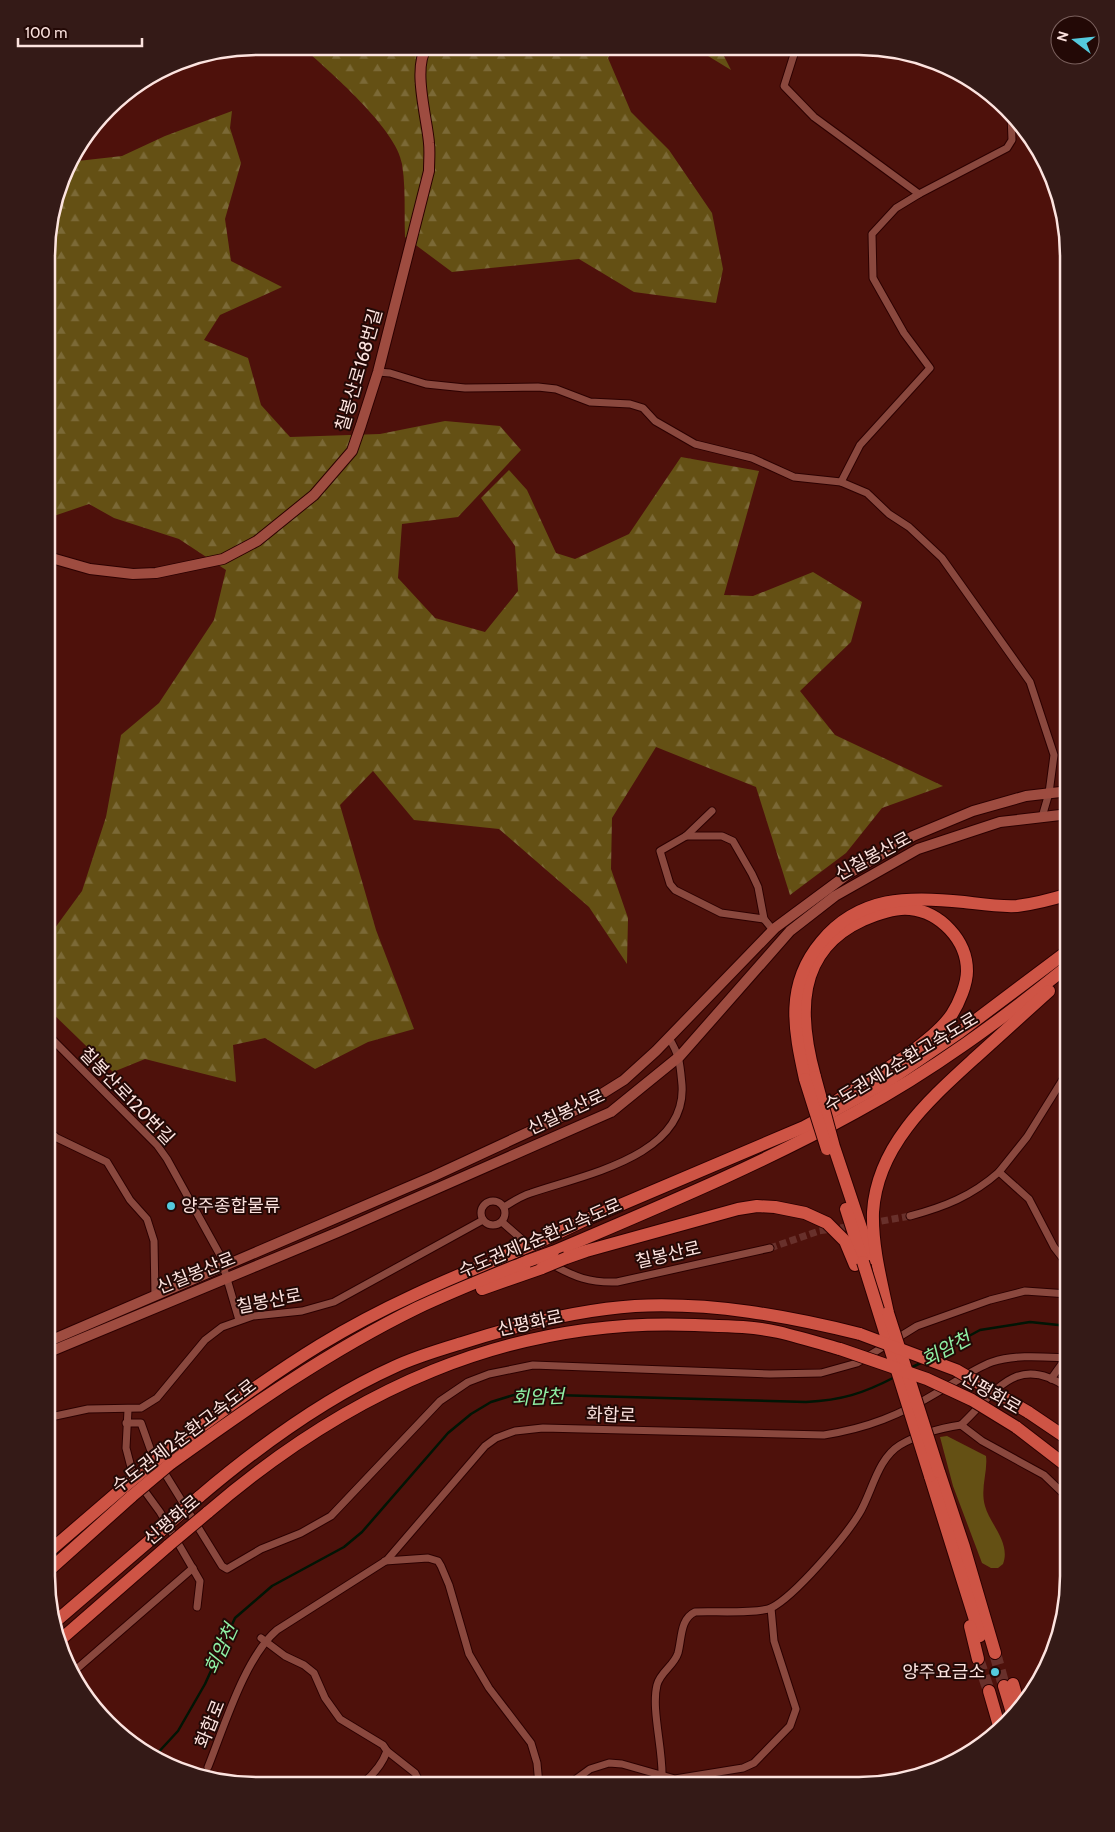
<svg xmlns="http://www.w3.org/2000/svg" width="1115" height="1832" viewBox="0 0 1115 1832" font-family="Cabin,'Noto Sans KR',sans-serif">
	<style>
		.grass { fill: #645014 }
		.forest { fill: url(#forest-firs) }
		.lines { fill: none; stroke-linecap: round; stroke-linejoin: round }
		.stream { stroke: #011505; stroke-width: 2.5 }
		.street-tunnel { stroke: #68302b; stroke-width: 7; stroke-dasharray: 7 3.5; stroke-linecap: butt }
		.highway-tunnel { stroke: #68302b; stroke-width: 12; stroke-dasharray: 12 6; stroke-linecap: butt }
		.street-casing { stroke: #2c0000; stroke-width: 9 }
		.secondary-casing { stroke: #2c0000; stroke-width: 12 }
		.highway-casing { stroke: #2c0000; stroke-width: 14 }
		.street { stroke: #8a483e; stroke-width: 7 }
		.secondary { stroke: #9e4c40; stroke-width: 10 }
		.highway { stroke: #ce5445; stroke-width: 12 }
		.highway-bridge-casing { stroke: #2c0000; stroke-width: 14; stroke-linecap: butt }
		.highway-bridge { stroke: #ce5445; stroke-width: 12 }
		.poi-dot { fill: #54cadd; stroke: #230906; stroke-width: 2 }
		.labels { text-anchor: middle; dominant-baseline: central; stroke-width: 4; stroke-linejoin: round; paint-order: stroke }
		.street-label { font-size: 18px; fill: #fce3df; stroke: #230906 }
		.poi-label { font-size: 18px; fill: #fce3df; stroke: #230906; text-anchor: start }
		.water-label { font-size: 19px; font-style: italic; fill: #90f1a5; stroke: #230906 }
		.rim { fill: none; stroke: #fce3df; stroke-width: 2.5 }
	</style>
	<defs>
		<pattern id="forest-firs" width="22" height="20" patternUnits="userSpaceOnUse" patternTransform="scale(1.25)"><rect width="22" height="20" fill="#645014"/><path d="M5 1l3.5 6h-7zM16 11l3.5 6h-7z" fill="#7b6936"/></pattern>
	</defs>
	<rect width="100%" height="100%" fill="#4e110b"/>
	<!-- grass -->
	<path class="grass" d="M947,1436L986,1456C988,1472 980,1488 985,1506C990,1524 1011,1543 1003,1564L998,1568H991L982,1563L953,1486L940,1437Z"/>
	<!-- forest -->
	<g class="forest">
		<path d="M301,46L614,47L608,58L631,112L669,150L712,213L723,269L716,303L634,292L579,259L452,272L405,237C404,213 406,188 402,164C397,129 328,70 301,46Z"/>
		<polygon points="695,48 720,48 731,70"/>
		<polygon points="232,111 230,128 241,163 225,219 231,261 282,287 220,315 204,340 248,358 261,405 290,437 380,434 445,421 500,426 521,450 458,517 402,524 398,578 435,618 485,632 518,591 515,546 481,498 509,470 527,490 556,553 575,559 629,534 681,457 759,471 724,595 753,596 813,572 862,602 851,642 800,691 835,735 943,786 882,808 846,853 790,895 756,787 656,747 612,818 611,869 628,918 627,964 589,907 499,829 414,820 373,771 340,805 376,930 414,1029 368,1042 315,1069 265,1038 233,1045 236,1082 145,1059 113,1072 47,1008 47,929 52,932 82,891 106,817 121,735 159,703 214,620 226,570 179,539 114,518 89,504 48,518 48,229 69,162 122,156 165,136"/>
	</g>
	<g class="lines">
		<!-- stream -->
		<g class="stream">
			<polyline points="932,1356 980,1330 1030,1322 1068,1326"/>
			<polyline points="910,1368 921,1363"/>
			<path d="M154,1757L178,1731L205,1684L235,1618L272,1586L344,1547L362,1532L448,1433L471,1414L491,1402L517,1394L806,1402C842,1400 862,1394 895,1377"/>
		</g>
		<!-- street-tunnel -->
		<g class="street-tunnel">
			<polyline points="871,1223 910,1216"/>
			<polyline points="770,1248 819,1231 853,1226"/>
		</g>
		<!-- highway-tunnel -->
		<g class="highway-tunnel">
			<polyline points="995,1653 1004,1686"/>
			<polyline points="978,1659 989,1691"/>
		</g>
		<defs>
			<g id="street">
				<polyline points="796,48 784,86 814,117 919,194 1007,148 1012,140 1011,114"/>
				<polyline points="378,372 390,373 426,384 465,388 538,387 556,389 590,402 630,404 643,408 655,421 695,444 752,458 794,477 841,482 867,493 889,514 909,527 942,558 1030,682 1054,755 1049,793 1042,817"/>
				<polyline points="841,482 860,445 930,368 904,333 873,278 872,234 896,208 919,194"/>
				<polyline points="712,811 686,836 660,851 670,884 675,890 721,913 764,919"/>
				<polyline points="686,836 722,836 733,841 752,874 758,887 764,919 773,930"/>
				<polyline points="47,1034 157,1145 167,1159 220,1255 239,1320"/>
				<polyline points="47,1130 57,1138 107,1162 130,1200 147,1219 154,1241 155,1296"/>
				<circle cx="493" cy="1213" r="12"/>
				<path d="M504,1207C512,1202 521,1196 531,1193C582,1175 687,1157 682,1085C680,1064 680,1056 669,1038"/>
				<path d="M910,1216C944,1207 972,1196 999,1172"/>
				<polyline points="502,1222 542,1257"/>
				<path d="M551,1264C575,1277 589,1283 617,1282L770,1248"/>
				<polyline points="1068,1265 1054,1247 1029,1199 999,1172 1027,1137 1068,1071"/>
				<polyline points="1051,1379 1066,1358"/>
				<polyline points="128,1410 126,1448 133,1475 160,1512 200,1581 197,1607"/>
				<polyline points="46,1418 88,1409 141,1408 157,1398 205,1340 222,1327 253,1316 302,1311 334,1302 483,1220"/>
				<polyline points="126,1423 141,1423 151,1451 222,1566 227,1569 261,1549 301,1533 331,1516 440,1401 468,1382 489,1374 533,1365 770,1374 821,1373 857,1363 917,1326 990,1300 1025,1291 1068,1294"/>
				<polyline points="961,1425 982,1441 1044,1475 1068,1498"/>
				<path d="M961,1425C996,1392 1016,1352 1068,1388"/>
				<polyline points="385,1561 428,1558 438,1561 441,1566 449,1585 469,1654 489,1688 531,1743 537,1763 539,1785"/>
				<path d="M261,1638L285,1656L304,1665L314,1673L325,1698L340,1719L383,1745L387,1751C382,1765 373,1775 362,1784"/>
				<polyline points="72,1673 193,1568"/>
				<polyline points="387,1751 415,1773 421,1785"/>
				<path d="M208,1767C224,1727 245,1657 277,1630L387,1560L485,1446L496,1438L515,1431L543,1428L824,1435C868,1428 900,1415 938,1392C956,1382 973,1369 992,1362C1016,1354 1044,1357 1068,1358"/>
				<path d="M662,1777C663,1749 651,1709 657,1685C660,1672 674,1666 678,1653C682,1638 680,1619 695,1612C712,1611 757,1614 771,1608C795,1596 845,1537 859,1514C872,1493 877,1459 900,1445C917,1435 941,1428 961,1425"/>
				<polyline points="568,1785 590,1769 609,1763 622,1764 675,1779 743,1768 754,1763 790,1726 796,1709 774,1641 771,1608"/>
			</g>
			<g id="secondary">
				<path d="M48,557L90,569L133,574L156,573L223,559L257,541L314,495L352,451L361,425L378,372L429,171C429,161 430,152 429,143C427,118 412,67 427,47"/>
				<polyline points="47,1342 434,1176 576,1110 624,1080 656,1051 775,928 848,874 913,836 973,811 1026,796 1069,791"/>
				<polyline points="47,1353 338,1232 611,1112 680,1056 790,931 835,896 918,849 1000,822 1069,814"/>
			</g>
			<g id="highway">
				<path d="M815,1077C798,1016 795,951 863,920C877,914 895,907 910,909C940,912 967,940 967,971C967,984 959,1003 952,1014C933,1043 869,1080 838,1100"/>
				<path d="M805,1079C794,1029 785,985 821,942C859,896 909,896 964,902C981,904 999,907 1017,906C1033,904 1053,899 1069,894"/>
				<polyline points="834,1147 871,1258"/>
				<polyline points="846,1209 863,1262"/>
				<polyline points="539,1242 585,1220 804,1127 885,1083 960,1032 1069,950"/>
				<path d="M553,1252C656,1208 758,1166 856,1112C932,1071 1001,1020 1068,966"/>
				<polyline points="566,1258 586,1251 738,1209 757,1206 775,1207 805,1213 827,1223 845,1241 855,1265"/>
				<polyline points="482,1289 542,1268"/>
				<path d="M888,1313C881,1280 872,1246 873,1212C877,1145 930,1099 976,1057C1000,1035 1025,1013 1049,991"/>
				<polyline points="1028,1412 1068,1439"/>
				<polyline points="1016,1427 1068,1467"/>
				<path d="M165,1453C216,1416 266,1378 320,1345C382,1307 448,1279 515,1252"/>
				<path d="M170,1464C249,1407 329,1351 417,1308C453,1291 491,1276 528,1261"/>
				<polyline points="939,1472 964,1547 995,1653"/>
				<polyline points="930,1476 980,1636"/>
				<path d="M199,1497C258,1447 323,1399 394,1367C415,1357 439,1350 462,1343C518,1325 576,1310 635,1306C711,1302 788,1316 860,1334"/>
				<path d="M207,1513C347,1392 507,1317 695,1325C723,1326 751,1326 778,1332C799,1337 819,1343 840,1349"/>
				<polyline points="46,1554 125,1486"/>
				<polyline points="46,1573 132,1496"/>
				<polyline points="55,1622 162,1530"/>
				<polyline points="970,1626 978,1659"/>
				<polyline points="59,1641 169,1545"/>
				<polyline points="1013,1684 1020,1709"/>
				<polyline points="1004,1686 1013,1716"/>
				<polyline points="989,1691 1000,1729"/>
			</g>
		</defs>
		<!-- street casing -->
		<use href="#street" class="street-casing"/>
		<!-- secondary casing -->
		<use href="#secondary" class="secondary-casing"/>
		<!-- highway casing -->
		<use href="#highway" class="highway-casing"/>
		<!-- street -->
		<use href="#street" class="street"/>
		<!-- secondary -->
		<use href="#secondary" class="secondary"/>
		<!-- highway -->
		<use href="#highway" class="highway"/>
		<defs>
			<g id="highway-bridge">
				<polyline points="815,1077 834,1147"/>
				<polyline points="805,1079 827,1149"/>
				<polyline points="515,1252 539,1242"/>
				<polyline points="528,1261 553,1252"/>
				<polyline points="863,1262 930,1476"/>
				<polyline points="542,1268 566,1258"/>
				<polyline points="888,1313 939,1472"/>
				<polyline points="860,1334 956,1370 1028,1412"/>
				<polyline points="840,1349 927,1379 972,1400 1016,1427"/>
				<polyline points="125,1486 165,1453"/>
				<polyline points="132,1496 170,1464"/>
				<polyline points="162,1530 199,1497"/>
				<polyline points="169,1545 207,1513"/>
			</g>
		</defs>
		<!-- highway-bridge casing -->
		<use href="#highway-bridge" class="highway-bridge-casing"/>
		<!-- highway-bridge -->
		<use href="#highway-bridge" class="highway-bridge"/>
	</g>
	<!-- markers -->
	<g class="poi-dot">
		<circle cx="171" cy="1206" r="5"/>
		<circle cx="995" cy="1672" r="5"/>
	</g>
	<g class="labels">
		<!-- street labels -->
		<g class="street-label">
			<text transform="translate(359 370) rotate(-74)">칠봉산로168번길</text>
			<text transform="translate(873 856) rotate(-28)">신칠봉산로</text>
			<text transform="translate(901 1062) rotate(-31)">수도권제2순환고속도로</text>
			<text transform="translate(127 1096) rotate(46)">칠봉산로120번길</text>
			<text transform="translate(566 1112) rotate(-25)">신칠봉산로</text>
			<text transform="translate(540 1238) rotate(-23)">수도권제2순환고속도로</text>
			<text transform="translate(668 1255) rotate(-13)">칠봉산로</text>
			<text transform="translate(196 1273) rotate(-22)">신칠봉산로</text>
			<text transform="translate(269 1301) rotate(-11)">칠봉산로</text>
			<text transform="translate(530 1323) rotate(-12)">신평화로</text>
			<text transform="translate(991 1393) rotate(30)">신평화로</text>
			<text transform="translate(611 1415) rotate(2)">화합로</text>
			<text transform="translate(184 1436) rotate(-37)">수도권제2순환고속도로</text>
			<text transform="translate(172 1520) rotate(-40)">신평화로</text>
			<text transform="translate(210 1724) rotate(-68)">화합로</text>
		</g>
		<!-- poi labels -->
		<g class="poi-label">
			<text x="181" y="1206">양주종합물류</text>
			<text x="985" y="1672" text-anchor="end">양주요금소</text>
		</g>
		<!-- water labels -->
		<g class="water-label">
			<text transform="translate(946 1349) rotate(-28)">회암천</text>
			<text transform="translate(538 1397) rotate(-2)">회암천</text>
			<text transform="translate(221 1649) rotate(-65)">회암천</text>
		</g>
	</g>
	<!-- crop -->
	<path d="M0 0H1115V1832H0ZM256 55H859A201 201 0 0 1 1060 256V1576A201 201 0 0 1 859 1777H256A201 201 0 0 1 55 1576V256A201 201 0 0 1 256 55Z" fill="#341a17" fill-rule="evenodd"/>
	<path class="rim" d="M256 55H859A201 201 0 0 1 1060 256V1576A201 201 0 0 1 859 1777H256A201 201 0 0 1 55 1576V256A201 201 0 0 1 256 55Z"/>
	<!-- north arrow -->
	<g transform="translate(1075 40) rotate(286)"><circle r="24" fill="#230906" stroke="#7a605d"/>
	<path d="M0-4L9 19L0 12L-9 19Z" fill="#54cadd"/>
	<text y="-8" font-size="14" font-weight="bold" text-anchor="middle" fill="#fce3df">N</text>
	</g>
	<!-- scale -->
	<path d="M18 38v8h124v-8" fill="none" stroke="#fce3df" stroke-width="2.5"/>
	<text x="25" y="38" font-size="15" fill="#fce3df" stroke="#230906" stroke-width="4" paint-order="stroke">100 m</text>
</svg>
